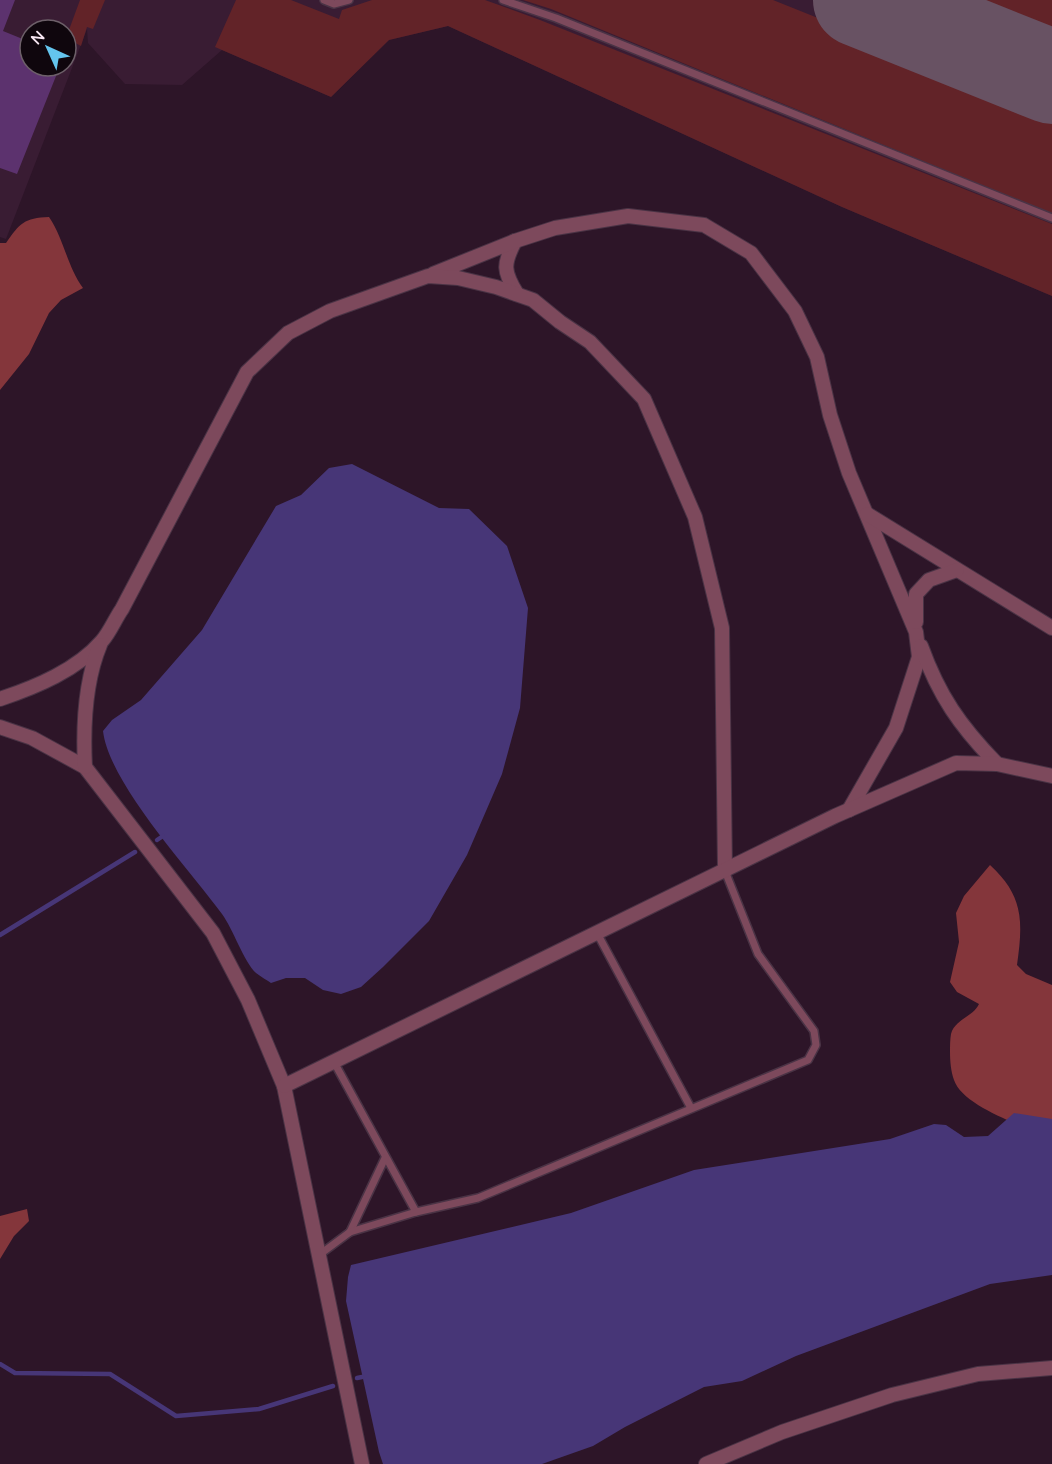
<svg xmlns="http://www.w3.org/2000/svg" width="1052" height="1464" viewBox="0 0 1052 1464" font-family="Quicksand,sans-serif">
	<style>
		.built { fill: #391c33; fill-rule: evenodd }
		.green { fill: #622328 }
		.forest { fill: #84363b }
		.water { fill: #473677 }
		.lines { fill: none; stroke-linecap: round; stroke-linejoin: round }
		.stream { stroke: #473677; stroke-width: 4.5 }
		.taxiway { stroke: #685263; stroke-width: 38 }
		.runway { stroke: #685263; stroke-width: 94 }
		.building { fill: #5c326e }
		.lane-casing { stroke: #4a3345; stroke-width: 10 }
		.street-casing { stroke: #4a3345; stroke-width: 16 }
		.lane { stroke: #7d495c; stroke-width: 7 }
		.street { stroke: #7d495c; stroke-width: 14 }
	</style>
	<rect width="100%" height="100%" fill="#2d1528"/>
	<!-- built -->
	<path class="built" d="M0,0H1052V296L842,207L448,26L389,40L331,97L222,50L182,85L125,84L88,43L87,29L6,239L0,237ZM30,30H66V66H30Z"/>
	<!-- green -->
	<g class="green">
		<polygon points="80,0 105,0 93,29 87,27 81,46 66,38"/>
		<polygon points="236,0 291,0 339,19 342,10 372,0 485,0 540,20 1052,224 1052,296 842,207 448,26 389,40 331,97 215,47"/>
		<polygon points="523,0 773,0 1052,112 1052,214 551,9"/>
		<polygon points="951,0 1052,0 1052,40"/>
	</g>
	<!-- forest -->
	<g class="forest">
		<path d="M49,217C64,239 67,266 83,288L61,300L49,313L29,354L0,390V243H6C20,223 24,218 49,217Z"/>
		<path d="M990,865C1024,896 1023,922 1017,965L1026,974L1052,985V1137C1027,1128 963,1107 954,1080C951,1072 950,1061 950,1052C950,1047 950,1039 951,1034C955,1019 973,1017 979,1004L957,992L950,982L959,942L956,913L964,896Z"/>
		<polygon points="27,1209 29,1221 14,1236 0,1259 0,1216"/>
	</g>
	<!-- water -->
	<g class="water">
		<path d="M352,464L439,508L469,509L507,546L528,608L520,708L502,774L467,855L429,921L383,967L361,987L341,994L323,990L305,978H286L271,983C267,980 261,977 256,973C244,962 233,929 222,914C189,869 109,783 103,731L112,720L141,700L202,630L276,506L301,495L329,468Z"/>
		<polygon points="1014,1113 1052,1119 1052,1275 990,1284 796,1356 742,1381 704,1387 625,1427 593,1446 542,1464 383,1464 379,1452 346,1301 348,1277 351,1265 571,1213 694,1170 890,1139 934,1124 946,1125 964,1137 988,1136"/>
	</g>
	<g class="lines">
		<!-- stream -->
		<g class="stream">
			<polyline points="157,840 163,836"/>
			<polyline points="0,935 135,852"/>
			<polyline points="0,1364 15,1373 110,1374 176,1416 259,1409 333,1386"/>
			<polyline points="357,1378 362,1377"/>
		</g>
		<!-- taxiway -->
		<polyline class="taxiway" points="1030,68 1052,71"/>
		<!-- runway -->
		<polyline class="runway" points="860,0 1052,77"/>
	</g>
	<!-- building -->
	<polygon class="building" points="0,0 15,0 3,31 30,42 30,66 60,66 17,174 0,168"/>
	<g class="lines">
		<defs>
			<g id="lane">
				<polyline points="324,0 334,4 349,0"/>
				<polyline points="503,0 556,18 1052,218"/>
				<polyline points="597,933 691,1108"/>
				<polyline points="334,1062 416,1212"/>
				<polyline points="350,1232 385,1158"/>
				<polyline points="319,1255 350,1232 416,1212 478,1198 808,1060 816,1045 814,1031 758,954 725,871"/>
			</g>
			<g id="street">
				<path d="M515,241C503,264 503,271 517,294"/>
				<polyline points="433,274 515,241 555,228 628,216 704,225 751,253 795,311 817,357 830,415 849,473 916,632 919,657 896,728 849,810"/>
				<polyline points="867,514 1052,628"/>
				<polyline points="916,622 916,594 929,580 957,570"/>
				<path d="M921,646C939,696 960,726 997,764"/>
				<path d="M0,699C36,687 77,670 102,641C110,632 115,619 122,609L247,372L288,333L330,311L428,276L458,278L496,287L533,300L560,322L590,342L644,399L695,517L722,628L725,871"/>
				<polyline points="0,727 32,738 85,767 213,933 248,1000 284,1086 362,1464"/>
				<path d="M85,767C83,728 85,681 100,645"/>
				<polyline points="284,1086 835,816 956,763 997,764 1052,776"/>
				<polyline points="706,1464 782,1432 892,1395 978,1374 1052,1368"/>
			</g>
		</defs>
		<!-- lane casing -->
		<use href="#lane" class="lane-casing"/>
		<!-- street casing -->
		<use href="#street" class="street-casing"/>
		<!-- lane -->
		<use href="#lane" class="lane"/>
		<!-- street -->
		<use href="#street" class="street"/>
	</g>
	<!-- north arrow -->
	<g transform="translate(48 48) rotate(315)"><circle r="28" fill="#0f060d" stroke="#6d6069" stroke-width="1.5"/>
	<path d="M0-4.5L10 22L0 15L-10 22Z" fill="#64c5ee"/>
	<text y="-9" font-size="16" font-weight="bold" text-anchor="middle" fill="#f9e8f4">N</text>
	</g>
</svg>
